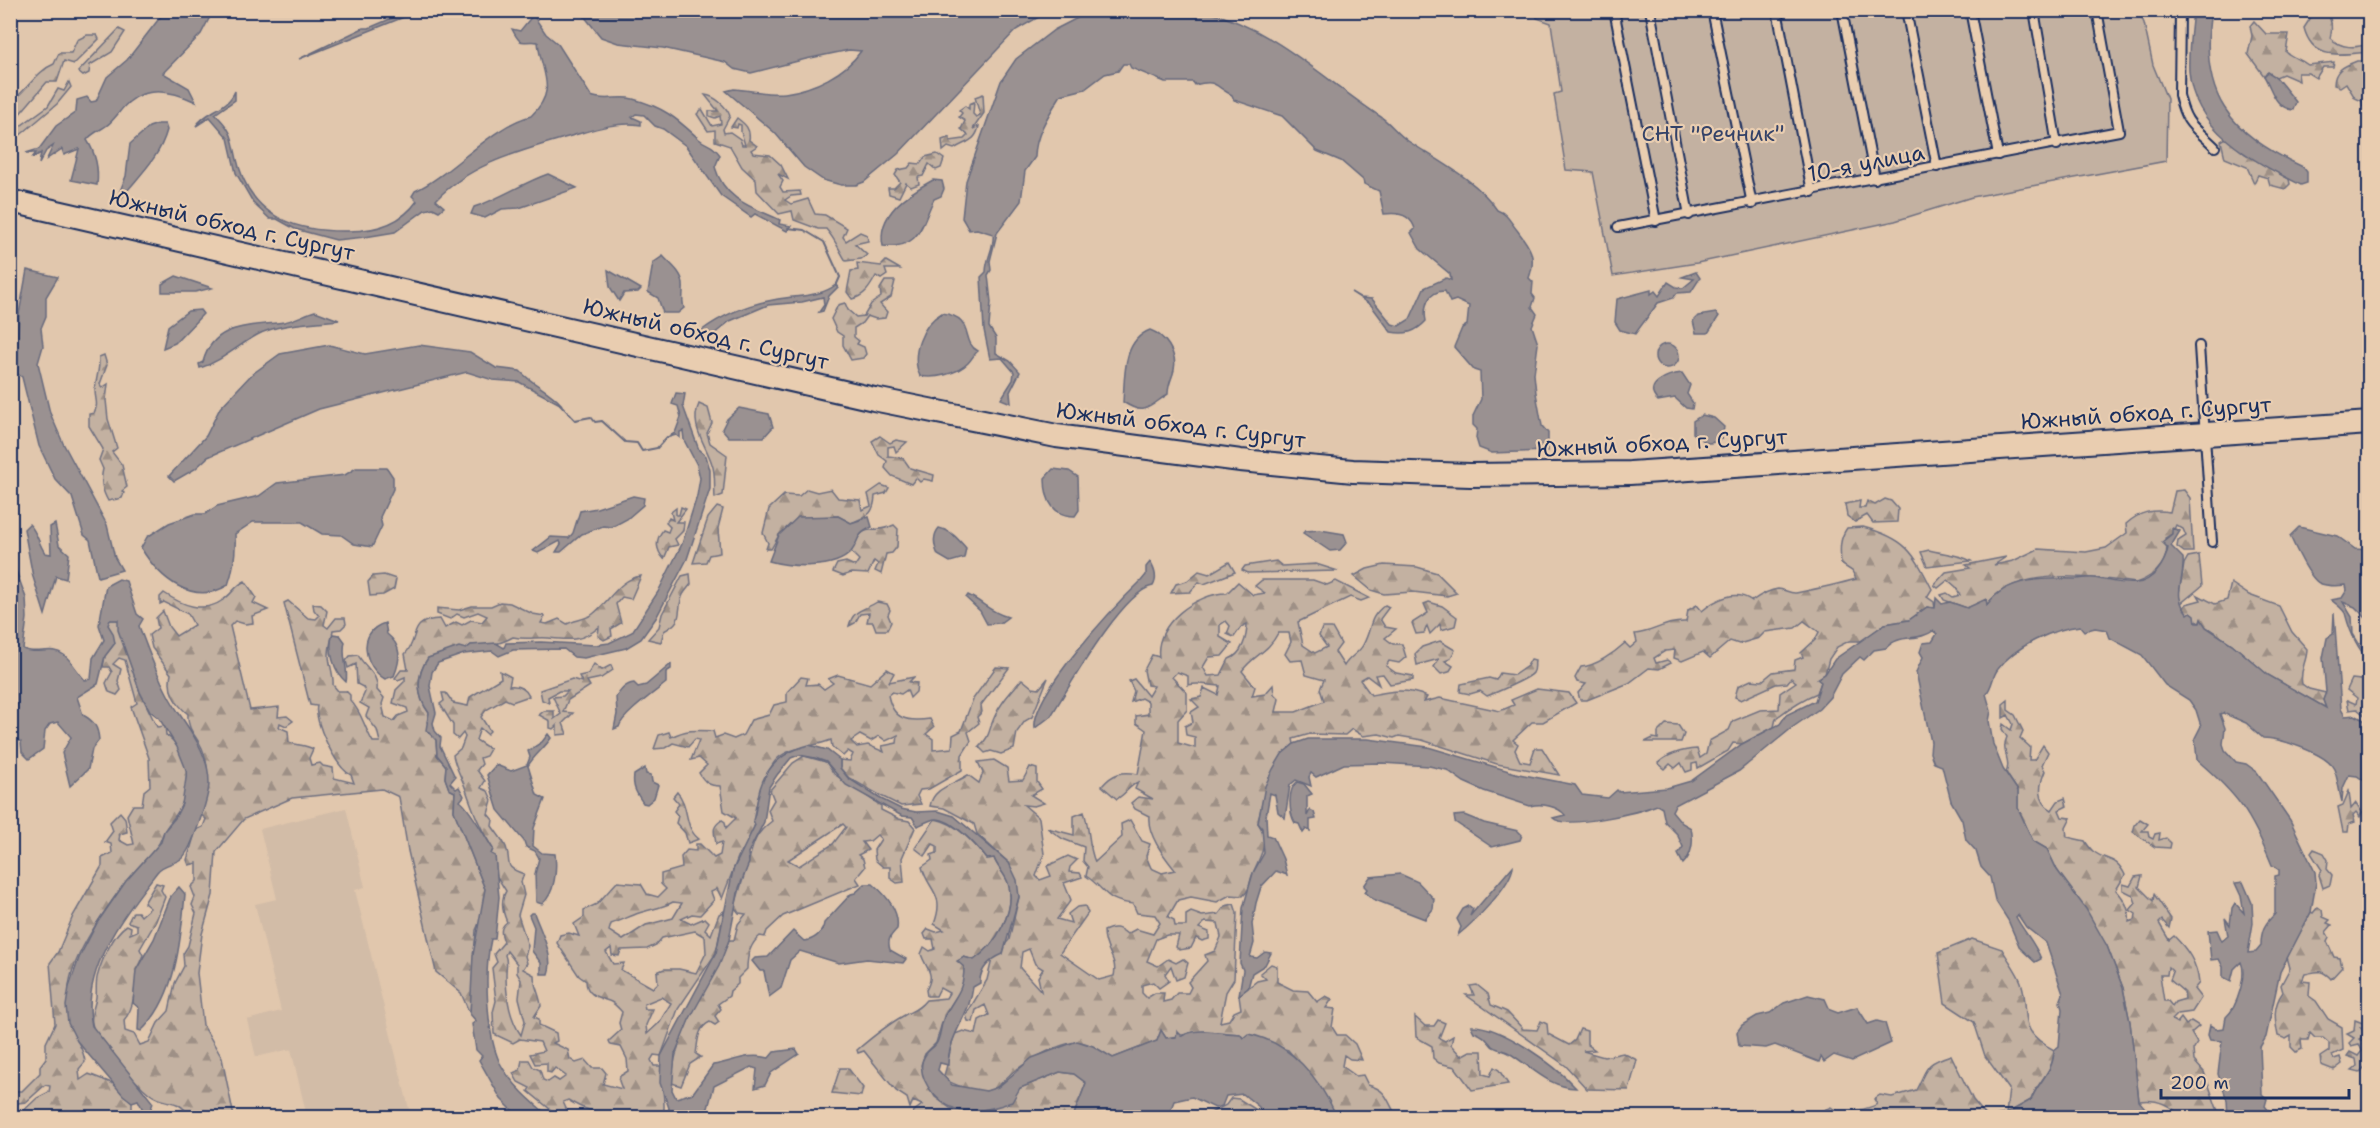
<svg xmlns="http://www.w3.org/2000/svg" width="2380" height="1128" viewBox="0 0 2380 1128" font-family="'Shantell Sans',sans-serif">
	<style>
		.built { fill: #d2bca7 }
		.forest { fill: url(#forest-firs); stroke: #6f7080; stroke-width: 1.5; fill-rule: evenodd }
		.green { fill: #c3b1a1; stroke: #6f7080; stroke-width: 1.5 }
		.water { fill: #9a9191; stroke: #676a7d; stroke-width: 1.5 }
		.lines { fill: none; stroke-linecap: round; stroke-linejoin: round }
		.stream { stroke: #676a7d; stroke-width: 2 }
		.minor-casing { stroke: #1b2f5e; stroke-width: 12 }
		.trunk-casing { stroke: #1b2f5e; stroke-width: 16 }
		.minor { stroke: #e9cdb0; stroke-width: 8 }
		.trunk { stroke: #e9cdb0; stroke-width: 12 }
		.labels { text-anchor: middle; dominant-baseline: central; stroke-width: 4.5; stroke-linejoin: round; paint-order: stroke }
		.park-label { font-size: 22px; fill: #344268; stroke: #e9cdb0 }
		.street-label { font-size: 22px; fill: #1b2f5e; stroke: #e9cdb0 }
	</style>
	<defs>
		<pattern id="forest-firs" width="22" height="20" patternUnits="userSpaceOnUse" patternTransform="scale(1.5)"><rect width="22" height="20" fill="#c3b1a1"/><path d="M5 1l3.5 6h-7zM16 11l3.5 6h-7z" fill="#9e9086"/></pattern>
	</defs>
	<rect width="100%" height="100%" fill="#e1c7ad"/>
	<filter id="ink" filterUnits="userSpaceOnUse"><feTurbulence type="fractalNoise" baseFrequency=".0167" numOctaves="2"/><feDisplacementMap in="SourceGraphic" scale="12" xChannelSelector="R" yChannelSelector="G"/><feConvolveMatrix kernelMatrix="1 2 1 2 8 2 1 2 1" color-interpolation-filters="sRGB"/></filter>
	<g filter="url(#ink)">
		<!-- built -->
		<polygon class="built" points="346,808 365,887 355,890 411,1117 307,1117 291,1049 256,1057 247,1020 281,1011 255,904 277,899 260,829"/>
		<!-- forest -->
		<g class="forest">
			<path d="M2315,11H2326C2332,19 2333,28 2330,38C2342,49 2355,48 2369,44V52C2341,54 2313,62 2304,28Z"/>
			<path d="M2254,21L2266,34H2289L2286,52C2293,58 2300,59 2308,65L2334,62L2333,67H2323L2316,78L2308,73H2298L2299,81L2283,74L2276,77L2266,73L2264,76L2248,54L2252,36L2250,26Z"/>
			<polygon points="119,29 125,32 112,52 90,65 89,73 83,76 78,72"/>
			<path d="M87,35H97L99,39L74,64L64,61L57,82H47L18,116L11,115V108L17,109L19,95C31,84 39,70 54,64L59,53H71L77,40Z"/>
			<path d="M2357,61H2369V106L2363,107L2362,101L2355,98L2346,83L2340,87L2334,85C2334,70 2344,66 2357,61Z"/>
			<polygon points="69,82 71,87 57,104 11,143 11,133 48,106 58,89 64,91"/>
			<path d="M983,94L984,113L973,129L979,126C976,142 966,141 954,149L948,147L943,151L942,140L950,137V141L964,139L968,135L961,129L965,121L959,117L962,113L959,110L965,106L969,109V104L974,102L973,114L976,117L980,115L975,97Z"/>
			<path d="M705,95C715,96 727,107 730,116L723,129L724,133L730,132L740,139L742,145H745L741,132V125L738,124L737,128L731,127L737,118C745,124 751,129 749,140L757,146L751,150L753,153L770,155L781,165L788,179L778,174L783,181L780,187L783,192L800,191L801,195L791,196L785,200L791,204L808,199L815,214L825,215L847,228L843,237L846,241L860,232L867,235L868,241L855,244L867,255L861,259L846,261C839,250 835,239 826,229H818L794,220L792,211L779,214L757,191L756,180L742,167L730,146L715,141V130L708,131L697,114L702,109L712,126L721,124L720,116L715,118L709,116V111H718Z"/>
			<polygon points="2226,138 2245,154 2289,179 2290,184 2285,189 2270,185 2268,178 2258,175 2254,183 2247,167 2225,158 2221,141"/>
			<polygon points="937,154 944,159 941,168 936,170 929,164 923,176 918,177 919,184 911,187 906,183 899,197 889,194 888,188 894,188 900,182 895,175 898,170 908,168 912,163 920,164 925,157"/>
			<path d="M886,261L900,269H885L887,275L881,279L876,276C870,287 865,296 852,299L847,292L851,271L858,270L857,263L881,266Z"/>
			<polygon points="885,281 895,281 891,297 880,304 887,312 885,318 876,319 867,316 862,323 854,328 854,337 859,341 857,344 864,347 866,354 863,358 851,360 843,345 843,336 837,332 831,319 838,305 845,303 848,310 856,317 864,316 871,304 881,297 880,289"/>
			<path d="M104,355L107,365L100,384L102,388L108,384L106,400L108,419L117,448L112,452L122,465L127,487L122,491L124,493L122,498L108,501C102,490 100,481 103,469L99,460L103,449L89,426V414L94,413C99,403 95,400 95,390C96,378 100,369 99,357Z"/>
			<path d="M699,404L708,408L712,423L707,433L710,443L727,455L723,495L715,498C714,488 716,474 712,464C706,444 689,426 699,404Z"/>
			<polygon points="880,436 890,443 896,440 907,442 896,452 894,446 888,447 888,456 903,458 910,468 934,475 933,481 924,479 920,482 916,478 911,484 892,476 885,468 887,461 879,455 872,441"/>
			<path d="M881,485L889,488L886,493L875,496C874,515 867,516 851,523L838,516L819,517L779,535L771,549H766L768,543L763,533L769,509L784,495L799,496L807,489L817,492L831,489L838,498L860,500L862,510L871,506L868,494Z"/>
			<path d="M2184,490L2190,498L2193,552H2184L2177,547L2178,541L2186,536L2183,529L2176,525L2172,534L2165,538C2172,560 2156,576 2136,583C2095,577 2013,565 1986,606V600L1967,608L1944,600L1941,595L1947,593L1953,597L1960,595L1956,587L1948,580L1938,588L1934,585L1946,572L1970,568L1966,565L2006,557L1994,565L2013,561L2038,549L2086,552L2106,548L2127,533L2126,524C2139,512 2152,509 2170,512L2175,491Z"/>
			<polygon points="1885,499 1891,501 1898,509 1897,522 1873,523 1867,515 1855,522 1847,516 1845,504 1860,501 1859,508 1865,508 1867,501 1875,505"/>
			<path d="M681,507L686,509L676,522H684L683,531L675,539L678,545L669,547L664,559C655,549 655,540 663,530L668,532L670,527L666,523L669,518L673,520L671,512L676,508V515H679Z"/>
			<polygon points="717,507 723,509 718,528 720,553 709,555 706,562 693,563 708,518"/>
			<path d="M894,525L898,529L897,547L892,553L886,554L881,574L875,571L878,564L874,561L868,574L851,573L843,576L833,572L837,564L846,562L855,566L859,560L851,552C864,519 870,536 894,525Z"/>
			<path d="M1863,527C1905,538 1913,551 1932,589L1927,597L1934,602L1935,609L1927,607L1909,620L1885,624L1862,641H1849L1837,647L1829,659L1825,674L1818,679L1821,682L1817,693C1802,699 1789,708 1776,718L1774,727L1742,744L1733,743L1728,751L1698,768L1697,763L1692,764V770L1686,772L1681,763L1675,768L1670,764L1665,769L1658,763C1669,753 1682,750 1697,749L1700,758L1706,754L1709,741L1729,730L1733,721L1760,710L1779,709L1780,693L1796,682L1791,678L1787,683L1776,684L1741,700L1735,697L1738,686L1751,680L1762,681L1773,672L1794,669L1795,660L1803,657L1801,653L1815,640L1819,632L1804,621L1795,628L1765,632L1759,638L1739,644L1730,641L1710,658L1703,652L1682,661L1674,658L1675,650L1665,651L1654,658L1656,663L1667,660L1671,663L1659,669L1649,668L1629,683L1587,700H1580L1578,693L1586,684L1577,682L1575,678L1581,667C1596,666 1614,653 1625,643L1630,648L1637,642L1635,634C1655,632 1665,621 1686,622L1688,610L1697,605L1702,611C1716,599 1736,589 1752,601C1759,596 1769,590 1778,589C1784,589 1790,594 1796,593C1816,589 1836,585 1856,579L1852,571L1841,564C1840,550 1839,539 1847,528Z"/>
			<path d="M1929,550C1943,554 1959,554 1971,561L1927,566L1921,552Z"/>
			<polygon points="2199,555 2202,586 2180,604 2178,599 2184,564 2188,557"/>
			<polygon points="1276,561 1282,566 1316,564 1338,571 1248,573 1242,570 1245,566"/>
			<polygon points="1229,562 1235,572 1204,584 1199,582 1190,592 1171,593 1176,584 1187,581 1199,571 1209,574"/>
			<polygon points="1384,565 1417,567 1437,573 1457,593 1447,596 1413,592 1384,594 1371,590 1354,576 1367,569"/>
			<path d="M690,574L691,584C688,588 683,593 682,597C676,614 685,620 664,631L661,642L648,639L659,627L662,614L682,576Z"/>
			<polygon points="384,575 396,579 394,589 383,595 370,596 368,582 373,576"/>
			<path d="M641,576L631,599L622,597L616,604L621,623L611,629L612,636L604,640L598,636L599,627C582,642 569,640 548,638C536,637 526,640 513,637C501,644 485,647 471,645L466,649L428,658C416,675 416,696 429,713L427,722L436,740L437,755L446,766L445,778L449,789L455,792L454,811L485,889L482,917L476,930L470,1014L461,993L436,972L408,851L399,797L382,789L292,798L244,819L216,852L213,895L202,934L197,973L203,1025L222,1058L234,1117H193C188,1114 184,1108 179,1105C172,1101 160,1102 150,1094C135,1082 95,1041 92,1023C90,1013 95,1007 96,997C97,989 95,982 98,974C102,959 114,933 127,925L131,927L130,934L137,931V925L128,922L133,912H138L141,916L150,908L144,903L156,883L163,885L161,890L165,897L156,921L140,949L143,955C131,978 139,1003 124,1020L125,1031L134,1034L140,1045L149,1042L158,1023L169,1011L175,983L184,966L183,954L188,946L196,913L192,905L195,897L191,887L197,881V863L189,865L187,860L196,830L203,827L206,819L200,814C207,791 212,772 202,748C196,735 187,730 188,714C175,703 167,691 171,674L152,648L149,635L158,628L156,618L163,611L169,627L176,636L194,625L188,614L164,602L160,604V597L164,593C182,605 203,614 223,600C232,594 236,585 245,581L256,597L253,603L268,610L252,616L253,623L245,624L235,621L230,626L250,710L279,707L278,717L287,716L293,721L286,726L280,723L279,727L288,731L289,742C297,746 304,744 313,749L309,758L311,765L320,763L323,766L333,768L334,778L354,783L351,775C336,768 313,720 317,706L310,705L284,603L288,601L308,618L316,619L319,616L314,610L313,604L321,605L327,611L324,625L328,628L336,618H345L346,624L341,629L333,630C332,639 329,646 329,655C329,665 334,674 333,685L338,691H346L350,695V700C362,712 364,727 373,742H380L377,730L366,716L369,708L360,703L365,692L363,687L357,684L356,664L348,668L346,661L350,656L358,655C365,668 379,674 377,690L384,698L382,704L385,717L394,721L398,716L408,712L407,708L393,703L396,690L405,681V677L398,680L395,678L401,670H408L405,654C420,639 407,620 440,619L445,628L456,622L462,625L471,620L482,622L487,616L478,612L464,617L457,614L450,619L437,614V608L459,610L472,606H491L500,602L510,603L533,614L545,616L541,623L547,624L559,619L567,624C575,620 587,619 593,614C610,601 619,579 641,576Z"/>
			<path d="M1262,580H1313L1327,585L1336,581L1369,598L1361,601L1350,597L1298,622L1303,645L1315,653L1327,647L1319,636L1322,628H1332L1341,644L1335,652L1344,666C1349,657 1359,653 1363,645C1373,627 1367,619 1385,605L1389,607L1380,619L1385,627L1396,629L1385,638L1393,644H1402L1406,657L1399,663L1389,661L1386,666L1396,673L1413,676V680L1390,684L1383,674L1375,675L1379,685L1367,676L1360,680L1371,695C1392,691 1407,688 1427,697L1424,702L1440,698L1500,711L1514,705L1511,700L1537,689L1569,693L1576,703L1543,722H1532L1513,740L1518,744L1515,750L1520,761L1530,763L1535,748H1542L1559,775L1497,764L1422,740L1399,736L1394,738L1379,734L1363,736L1352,729L1345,735L1310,734L1293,739L1294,744C1269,766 1264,792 1258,823C1271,842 1260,856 1253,873C1249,882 1251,889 1243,896L1230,895L1217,902L1191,897L1178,900L1168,917L1174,920L1175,926H1186V915L1191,912L1202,916L1219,914L1225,906L1234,904L1237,913L1234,979L1226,992L1220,1022L1229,1020L1234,1012L1241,1009L1239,995L1257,981L1266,979L1260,973L1271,964L1277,966V982L1293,990L1308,991L1317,1002L1326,996L1332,999L1326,1008L1335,1009L1332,1027L1337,1035H1345L1355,1044L1362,1060L1350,1059L1344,1055L1342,1066L1356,1076L1363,1075L1368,1085C1388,1090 1387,1101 1397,1117H1337L1321,1089L1288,1050L1243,1038L1240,1034L1205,1031L1166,1038L1161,1031L1157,1041L1113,1058C1104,1053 1085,1040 1076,1042C1055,1045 1030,1060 1013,1072C1004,1079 999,1089 987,1091C975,1093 952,1084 943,1078C949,1063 949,1049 955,1034L963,1031L976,1034L979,1020L989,1015L985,1005L976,1010L973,1022L968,1021L966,1015L987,980L992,959L1009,940L1019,897L1009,863L977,834L974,824L944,808L930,806C933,788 954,784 968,775L979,783L983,773L978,762L994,760L1007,768L1009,781L1023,780L1030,767L1037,769V782L1042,789L1031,795L1044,803L1034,806L1024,805L1039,818L1044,854L1036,876L1040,880L1051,876L1047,866L1068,856L1077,860L1070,867L1069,872L1080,873L1082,877L1064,883L1071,900L1057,919L1071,923L1068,914L1077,907L1085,906L1088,913L1060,953L1099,980L1114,976C1118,957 1104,952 1104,931C1114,926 1119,927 1127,934L1136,929L1153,934L1160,923L1155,915L1137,913L1133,904C1104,901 1107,890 1086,876L1088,867L1083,861L1084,847L1063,839L1047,828L1074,835V816L1084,812C1090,829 1088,846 1095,862L1122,837L1121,824L1130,820L1142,841L1150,844L1146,856L1151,868L1162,873L1175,870C1164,856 1147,835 1149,816L1135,809L1131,803L1138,797L1153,799L1135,789L1138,782C1129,786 1126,794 1117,799L1102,786C1113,773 1122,771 1138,774L1146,730L1136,723V716L1148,714V702L1141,698L1131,702L1134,691L1129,681L1134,679L1148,696L1154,686L1147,685L1144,670L1152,655L1159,657C1154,624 1197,593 1227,593L1238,582L1253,595L1265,593L1255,586ZM1226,621L1230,626L1227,634L1234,637L1241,627L1247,624C1247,637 1242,655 1229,659L1221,675L1208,676L1203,667L1209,657L1222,656L1232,644L1220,637V625ZM1278,633H1289L1291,642L1285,654L1290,661L1302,660L1306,675L1324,680L1320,689L1324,701L1296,712H1276L1279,699L1274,694L1273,685L1265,694L1252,696L1255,687L1242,671C1253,655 1268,653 1278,633ZM1177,672L1188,676V685C1202,682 1207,686 1220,686L1218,695L1204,688L1201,697L1191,699L1199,707L1191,712L1193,722L1185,726L1186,735L1195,737V748L1178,743V720L1187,710V693L1172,677ZM1205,922L1218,923L1221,937L1215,951L1205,955L1207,961L1188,982L1191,987L1188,993H1177L1171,1000L1163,1002L1164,993H1155L1147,998L1142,993V985L1153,982L1159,988L1169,981L1165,974L1171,966L1176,980L1184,977L1188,963L1183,959L1176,963L1168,959L1158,966L1147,961L1156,939L1167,935H1179L1176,947L1179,950L1191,948L1196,938L1202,941L1209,939V932L1199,928ZM1029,949L1035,964L1043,969L1038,977L1041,991L1020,968L1022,952Z"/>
			<path d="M2231,583L2249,595L2279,606L2292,632L2307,649C2307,662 2299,670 2302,684L2309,689L2326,693L2323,700L2326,708L2268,675L2232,644L2206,627L2201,620L2200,624L2183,609L2186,604L2201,600L2198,595L2215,604L2227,600Z"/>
			<path d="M877,602L887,604L890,610L888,615L891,622L887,630H876L873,622H867L869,613L860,614L855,623L849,626C853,609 865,610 877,602Z"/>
			<polygon points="1429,602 1442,606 1457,617 1455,626 1441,630 1440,624 1430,634 1427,626 1424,633 1416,634 1412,623 1428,613 1424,604"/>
			<path d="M110,620H119V630L140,692L157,727L165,726L166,735C188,749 191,783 181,806C177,816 168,823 164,832C161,837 161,841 158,845C148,858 135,869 125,883C107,907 71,958 69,987C68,996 74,1035 78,1042C82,1050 84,1053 85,1062L79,1069L80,1080L89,1074L114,1084L132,1102V1112H140L141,1117H100L97,1112L91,1115L93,1117H17L37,1098L49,1092L50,1086L45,1085L26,1102L18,1103L11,1117V1096L16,1091H22L40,1073V1066L46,1058V1043L55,1024L50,963L58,952L73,916L102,866V858L112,853L111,844L105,842L113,831L110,822L120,812L125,818L127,832L120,834L119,840L128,845L134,844L127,815L133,805H142L144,791L150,786L149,758L131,707L137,703L125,660L119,658L113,664L121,669L118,681L121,690L117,695L109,692L106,683L112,672L109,667H103L105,656L115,643L107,625Z"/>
			<polygon points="1440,641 1455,650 1450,659 1445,661 1453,666 1449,672 1441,674 1434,667 1439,659 1417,665 1415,654 1422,647"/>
			<path d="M1531,659L1535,660C1534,665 1536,669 1533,673C1530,678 1495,693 1487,696L1480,691L1470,694L1460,692L1461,684L1489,678L1496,680L1500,673L1514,675L1527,666Z"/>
			<polygon points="594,664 602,670 611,665 613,670 601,678 587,681 590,686 568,700 563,712 573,713 563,723 567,734 557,735 557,725 553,729 550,728 550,721 539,715 544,711 554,711 554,719 561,714 553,697 563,696 568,691 559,691 548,697 549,703 542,700 540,690 572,679 582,682 579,676 588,674"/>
			<path d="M996,667L1009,668L981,705L982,712L977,717L979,723L968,732L971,741L962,755V770L929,789L920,790L917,796L921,804L901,806L883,797L849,778L840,768V760L850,761L853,754L848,751L843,756L832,747L831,740C815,747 791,746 777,759C768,768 750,813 755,824L746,848L740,852L722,899L717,889L711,892L714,900L700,915L692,914L681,919L691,924L705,918L709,922L705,929L711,935L719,914L724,911L716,953L678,1009L661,1056L654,1055L651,1060L654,1066H661C660,1083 667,1100 663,1117H613V1111C594,1113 584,1110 568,1100L563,1102L570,1117H555L551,1110L528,1091L530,1088L518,1082L513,1073L520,1070L522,1060H529L533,1067L540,1070L543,1080L548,1082L554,1078L559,1081L566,1076L555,1068L551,1073L547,1072V1063L535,1064L530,1054L544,1051L540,1042L520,1039L513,1043L494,1034L493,1012L496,1001L492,968L497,962L494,954L504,942C501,934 499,928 507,922C502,911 500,901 506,891L496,875L495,856L491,854L493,849C480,829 473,810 465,787C461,776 455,767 453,755L461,748L465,737L463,733L458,739L453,735V725L440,704L444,701L442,693H446L453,703L468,706L470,697L501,678L500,671L511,677L509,686C518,685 525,688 529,696L512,702L505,699L486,710L481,717L490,731L487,734L480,728L476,740L490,749L486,756L480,758L482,764L477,770L485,781L481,788L488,791L492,800L488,814L493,820L492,826C496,832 503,840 506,847C512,863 502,867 524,874L521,882L524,895L518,915L528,946L525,956L527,963L523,969L534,975C534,988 540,994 541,1006L534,1017L539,1019V1025L556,1033L557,1041L553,1043L568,1050L570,1059L576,1063L585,1060L592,1068H602L606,1073L603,1084L622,1089L619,1081L620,1076L628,1071L627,1059L621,1047L611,1045L609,1041L621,1030L619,1023L622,1012C619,1009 615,1004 611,1002C601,998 586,996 586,981L579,976L557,943L560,935L569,933L579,936L574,924L584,917V910L597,904L617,882L641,884L647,894L658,897L666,889L661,884V874L682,868L681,857L687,850L696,851V844H700L714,858L720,855L722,842L716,844C715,833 710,828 722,820L725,822L726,828L736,818L724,811L720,786C709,786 704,782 699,773L707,765L699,758L691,760L699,740L695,739L688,747L673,743L665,748L654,749L659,735L669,732L671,737C686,729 696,730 713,731L715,738L723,735L734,739L743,735L751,720L769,715L774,705L787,702V692L801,677L808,678L806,685L818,684L824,689L833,683L828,679L838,675L870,684L887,669L894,673L889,682L914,677L909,682L917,683L916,692L910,698L907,690L901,694L892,692L888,695C893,720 907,722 930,719L934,727L926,734L933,739V750L952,748L953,735L961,731L973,699ZM860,735L871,741L879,736L886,741L898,735L897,743L882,746L884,752L868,745L857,747L851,741ZM673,902L682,903L673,918L646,925L623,940L609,931L611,924C621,921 630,916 639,913C651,909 662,908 673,902ZM695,931L705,937L706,953L696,973L679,969H664L657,972L658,983L653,988L621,970L624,963L613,964L606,952L611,948L612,955L619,956L621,950L647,949L656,945L662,938ZM507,951L517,964V973L521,980L519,998L525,1021L521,1035C509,1018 506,995 506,974C506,966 508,962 505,955ZM661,997L671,1003L659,1023L647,1034L646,1025L653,1009H645L644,1004Z"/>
			<path d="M1048,678L1032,717L1025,721L1017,732L1014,749L1001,754L991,751L985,753L979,747C991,735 988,732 994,718C1000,703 1012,691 1022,679L1033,688L1039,689Z"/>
			<polygon points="2352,679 2369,681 2369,719 2357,709 2349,710 2347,700 2356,704 2357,698 2347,690"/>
			<path d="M2008,700V710L2015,715L2023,731L2020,738L2030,747L2029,760H2034L2043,745L2048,752L2042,765L2045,771C2039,785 2037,802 2052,810L2058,801L2065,798L2067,806L2059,810L2062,817L2071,818L2066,828L2067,837L2085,841C2087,844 2091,850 2094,852C2108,862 2116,856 2125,875L2116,890C2124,898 2131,911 2129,922L2135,920L2136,914L2130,910L2136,903L2133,895L2123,890V884L2130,886L2135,877L2142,876L2139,887L2153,901L2154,894L2171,919L2169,928L2162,920L2159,923L2169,940L2174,936C2188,950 2197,963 2199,983L2194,989L2201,998L2192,1012L2178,1014L2172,1020L2177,1023L2181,1018L2186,1025L2191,1021L2199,1026L2191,1033L2197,1043L2193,1050L2194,1061L2204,1072L2220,1117H2183C2170,1106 2159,1098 2139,1101L2130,1022L2123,988L2107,946L2057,870L2047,849L2033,841L2018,808V791L2006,773C2012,759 2000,752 2007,737L2002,729L2003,724L2011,730L2013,724L2008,715L2003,718V704ZM2168,967L2173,972L2170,980L2184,992L2185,999L2175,1002L2172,1006L2168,1001H2164L2160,975H2167Z"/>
			<polygon points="1666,724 1678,725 1684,734 1681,742 1645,742 1653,738 1658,739 1658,732"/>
			<path d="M804,756L826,762L834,774L881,806V810L899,819L909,821L915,828L902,858L904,882L897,883L890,878V867H883L875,860L874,850L881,839L877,835L870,841L862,842L868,850L858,855L863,859L865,867L856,878L860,884L783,916L767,931L765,937L760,936C750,944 747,956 747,969L738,978V984L730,991L729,996L718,1004L721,1009L715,1016L719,1022L715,1025L710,1022C697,1028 698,1042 696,1054L701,1057L690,1064L681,1086L672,1083C673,1030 710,988 729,940H734L738,924L746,914L739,913L735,908C738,893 743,880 747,866C754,845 752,836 772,821L768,810L774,800L770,790L793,763ZM843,824L846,827L833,844L799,866L788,860Z"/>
			<polygon points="2349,791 2351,809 2356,803 2362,812 2360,817 2356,812 2353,815 2355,822 2349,824 2348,832 2343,832 2338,807 2343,805"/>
			<path d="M677,792C690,806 683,827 699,839L688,843L685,833L676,823L678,816L674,811L679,804L673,797Z"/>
			<path d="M935,819C957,823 973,842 987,859L994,858C997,867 1005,874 1008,882C1017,910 996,945 974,960L964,957V985L944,1016L936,1043L925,1054L921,1065L924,1078L935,1097L950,1108L966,1112L991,1110L1020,1088L1060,1072L1074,1074L1086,1083L1073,1117L1019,1115L1014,1118L915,1117L913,1112L922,1105L913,1101L910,1108L907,1098L896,1091L864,1051L858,1053L857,1050C871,1038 887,1025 903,1016C913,1010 918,1010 926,1000L946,998L949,993L940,988L936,996H927L926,990C936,973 926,969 921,954L924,947L930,951L935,949L933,939H926L924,934L928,929L936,932L944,930L934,924C946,893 928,891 922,867L932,860L931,855L937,853V846L933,844L925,856L915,848Z"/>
			<polygon points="2140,819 2148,824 2142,831 2148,831 2149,837 2153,839 2155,834 2160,833 2159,840 2166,838 2171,843 2170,848 2155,847 2133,832 2135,825"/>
			<polygon points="2314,849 2324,853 2328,860 2327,869 2332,875 2330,885 2323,888 2319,875 2322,870 2311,853"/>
			<path d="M2318,907L2322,910L2323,917L2330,920L2327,923L2332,925L2326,932L2329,937L2327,941L2334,957L2340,958L2342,967L2331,979C2321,968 2316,972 2305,974L2302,981L2310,982L2309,996L2316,1001L2328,1019L2342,1027L2343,1050L2332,1055L2334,1059L2340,1057L2342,1064L2334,1070L2321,1065L2320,1057L2329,1051V1043L2323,1038H2315L2310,1033L2308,1040H2301L2302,1049L2296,1052L2291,1047V1036L2286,1039L2278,1036C2275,1020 2272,1007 2283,992L2281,985L2290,968L2287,957L2311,912L2313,913Z"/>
			<path d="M1972,939L2002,949C2008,960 2017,971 2021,982C2032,1015 2014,1029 2054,1050C2054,1072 2038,1080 2031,1100L2006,1114L2009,1089L1985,1056L1974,1022L1945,1003L1938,953Z"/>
			<polygon points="1477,985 1488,994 1491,1005 1507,1012 1523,1029 1537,1030 1541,1021 1547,1024 1548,1034 1569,1045 1575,1040 1580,1029 1587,1031 1587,1044 1595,1050 1583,1051 1604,1057 1623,1053 1637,1060 1629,1090 1587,1089 1566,1066 1466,995 1474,995 1470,986"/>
			<polygon points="1415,1017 1425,1026 1434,1026 1438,1020 1445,1023 1439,1038 1445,1041 1453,1036 1451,1045 1461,1056 1470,1051 1482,1051 1483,1074 1490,1076 1494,1067 1499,1070 1508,1084 1472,1090 1455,1067 1439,1063 1433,1058 1432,1046 1416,1037"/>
			<polygon points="2355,1020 2368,1025 2367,1028 2360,1027 2367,1035 2360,1039 2364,1042 2369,1037 2369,1069 2365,1067 2360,1072 2352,1070 2357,1066 2356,1059 2347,1056 2350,1052 2358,1056 2362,1051 2359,1044 2351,1046 2349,1043 2354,1038 2347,1034 2354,1031"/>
			<path d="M1951,1055L1973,1100L1988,1118H1814L1819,1112L1831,1107L1841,1114C1852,1110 1869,1110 1877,1104L1874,1099L1880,1095L1892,1097L1916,1090C1928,1068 1923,1064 1951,1055Z"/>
			<polygon points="840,1068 848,1068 863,1088 861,1096 832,1093"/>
			<polygon points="1231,1098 1239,1099 1255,1109 1255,1113 1244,1112 1238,1117 1203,1117 1226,1105"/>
		</g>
		<!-- green -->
		<polygon class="green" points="1535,11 2138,11 2144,23 2153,65 2167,99 2166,161 1972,197 1895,221 1697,263 1613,276 1593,172 1566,170 1554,94 1561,92 1551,23 1537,18"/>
		<!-- water -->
		<g class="water">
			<polygon points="411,10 419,11 299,59 363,28 369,28"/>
			<path d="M165,11H213L201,34L163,73L189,88L196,102C175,92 149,85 129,102C120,109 115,120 106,126C99,131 92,133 87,140C96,154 99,168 97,185L71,180L79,149L64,155L62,149L47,159L53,146L46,151L39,164L41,153L32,158L36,153H26L39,149L56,126L76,112L77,100L87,97L91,102L96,101L107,77L127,60Z"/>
			<path d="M580,11H1049L1016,30L898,154L864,182L856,185H841L823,180L804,167L775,133L726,91L734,89C750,90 769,95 785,93C814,89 845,74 861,51L849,50L806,59L751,73L734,69L725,62L663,48L618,43L601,37Z"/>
			<path d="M1205,11C1276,30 1321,77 1378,115C1390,122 1396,133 1408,141C1437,160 1477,180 1497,210C1508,214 1510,222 1517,230C1530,247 1537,256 1529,278L1533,282L1532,294L1535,298L1532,307L1537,314L1532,326L1538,344L1534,374L1536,393L1542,426L1548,433V451L1492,453L1479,448L1476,438L1477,429L1473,425V416L1481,399L1480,372L1474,370L1454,347L1462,328L1467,325L1469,306L1456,300L1450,302L1445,291C1428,291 1423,306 1426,321C1416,332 1406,335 1391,332L1371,305L1351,292L1361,298L1372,299L1392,324L1399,326L1410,319L1424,288L1446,278L1451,280L1450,274L1420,249L1411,233L1415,229C1411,215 1398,212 1384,214L1379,191L1364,184L1363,180L1341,161L1317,151L1282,116L1234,100L1232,95C1214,86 1217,79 1195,85L1193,82H1165L1131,68L1129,64H1123L1118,71L1105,74L1085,89L1061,95C1049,114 1035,135 1035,157L1025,171L1021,201L997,233L990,261L991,270L988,275L991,302L989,327L996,338V353L1010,361L1020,372L1010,392L1011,403L1001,399L1013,380L1014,372L1002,358L990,359L984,330L981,277L986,272C986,258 995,247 993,234L977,229L969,230L962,218L966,181L1001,81L1016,59L1054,30L1091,11Z"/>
			<path d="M2193,11H2211C2198,95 2229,133 2303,167L2307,172V183L2301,185C2254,161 2193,131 2189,71C2188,51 2191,31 2193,11Z"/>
			<path d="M533,15L546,34L558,44L591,96C605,102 619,95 633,99C663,107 675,117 699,139C707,146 712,143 720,155L715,167C725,203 759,209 780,220L779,224L791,226L787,231L755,214L751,217L721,196L686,146L663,129L655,126L644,115L636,114L632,117L641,121V125C614,121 590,131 564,138C518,152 470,164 436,200L444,207L439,211L433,208L425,210L395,232L365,237L336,240L295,229L277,219H270L254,204L236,173L228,138L210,117L196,126C206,110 227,110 235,91V100L215,114C237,135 231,141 239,167C255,219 298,232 348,231C374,231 401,224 417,201L412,196L415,191C451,175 491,126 531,116C559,89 541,74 538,42C522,39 522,49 512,29L520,31Z"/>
			<path d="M2268,72L2276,77L2296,102L2293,110C2274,107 2273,91 2264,76Z"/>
			<path d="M158,124H165L167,130C159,160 136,178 119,201H116L126,176L130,144L149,127Z"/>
			<path d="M548,174L577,188L519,208L502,209L485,218L471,214L474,207C500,199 522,183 548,174Z"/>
			<path d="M933,180L942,181L944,189L941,196L934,199C921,225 921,249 883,246C876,214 909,193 933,180Z"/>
			<path d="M663,256C670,264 682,272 683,284C684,293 681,298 684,308L678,313H663L658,298L648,292L653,263Z"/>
			<polygon points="27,270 58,277 46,297 46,316 41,328 43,346 38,363 50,413 63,443 107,525 115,558 122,570 98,577 90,540 84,535 72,497 55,479 39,446 22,377 13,371 11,361 17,358 19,314"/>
			<polygon points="608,270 641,289 638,292 624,293 619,301 610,287"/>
			<polygon points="1696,272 1700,278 1691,292 1677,293 1673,298 1658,303 1635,334 1620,330 1615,322 1617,299 1651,290 1651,294 1655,291 1659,296 1668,282 1676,287 1683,288 1694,279 1682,277"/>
			<polygon points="176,276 212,288 195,292 162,292 162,284"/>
			<path d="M837,284L838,287L829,296L823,311L819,312L824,305L823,297L802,302L768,305L730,321L713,335L701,331C725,313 749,304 778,299C799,295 819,298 837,284Z"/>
			<polygon points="200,310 203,314 175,343 163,348 168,326 188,311"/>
			<path d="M315,311L339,320C315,323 278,323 257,335C237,346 222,361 200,368L199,364L203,362C214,321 253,327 284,322C295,320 305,314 315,311Z"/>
			<path d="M942,313C976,317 960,342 978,351C973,355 972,359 968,363C957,374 935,379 920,376C910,355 922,324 942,313Z"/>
			<polygon points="1716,313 1719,316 1708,333 1696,333 1693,321 1698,316"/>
			<path d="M1150,330C1164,335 1178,353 1174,370C1172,379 1168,384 1168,394C1149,406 1146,417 1123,402C1125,376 1122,341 1150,330Z"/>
			<circle cx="1667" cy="356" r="12"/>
			<path d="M329,345L365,354L419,345L441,348L470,352L496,368L520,371C533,385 549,390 562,405L519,382L493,380L467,372L319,409L208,457L195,469L174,481L169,476L206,436L220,408L251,375L280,354Z"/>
			<path d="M1682,373L1690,385L1687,394L1693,403L1692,409L1686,408L1675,398L1658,401C1641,385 1668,374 1682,373Z"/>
			<path d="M676,393L685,394L683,406L699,450L706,456L710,470V489L687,559L656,618L641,639L626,648L584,658L574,657L564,649L513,650L499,656L492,651L464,654L438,663L432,672L430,686L436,713L433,723L435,731L441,738L440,746L455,777L450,783L456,789L459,787L464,796L460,801C469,807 486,838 493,849L491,854L495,856L499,897L495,939H491C484,970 486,1034 500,1063C511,1084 532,1102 550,1117H519L501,1099L479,1060L482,1056L476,1050L472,1024L476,1021L470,1014L473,955L485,889L454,811L455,792L449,789L445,778L446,766L437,755L436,740L426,730L429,713C416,696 416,675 428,658L459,647L466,649L471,645L496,643L504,648L506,643L541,642L595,645L609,643L632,632L658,592L682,544L697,496L700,478L697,465L684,440L683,431L680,432V438L676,435L666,438L675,433L681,417L678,406L672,404Z"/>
			<polygon points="739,408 769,414 773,427 764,437 729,437 722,429 727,419"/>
			<path d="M1702,415L1714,418L1724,427L1722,438C1705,448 1706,441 1693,433V421Z"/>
			<path d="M356,468H387L393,477V489L380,517L382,526L372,547L354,544L341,535L322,534L302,522H253L235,534C236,552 234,568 228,585C193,607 159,578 141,548L147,537L169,523L195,514H205L217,506L259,496L277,483L345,475Z"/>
			<path d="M1053,469L1069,471L1078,477L1079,510L1075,516C1051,516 1045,497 1045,478Z"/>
			<polygon points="633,496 644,498 643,505 627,519 612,527 603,526 582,534 561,552 556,552 561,544 560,541 538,553 533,551 551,537 569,538 573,533 580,511 597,508"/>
			<path d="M838,516L851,523L869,517L872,527C854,535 860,541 851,552C835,570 790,567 769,561L779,535L798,517Z"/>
			<path d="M29,524C38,533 38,543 45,553L51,554L50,527L55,524L59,545L69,554L66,579L56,576L45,615L33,577L24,529Z"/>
			<path d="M2299,527L2337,536L2355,549L2369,550V621L2355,607L2343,602L2352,617L2353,634L2369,660C2352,644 2346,616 2345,613C2341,607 2336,604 2331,600L2342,598L2347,590L2346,585C2338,586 2328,587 2319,583C2310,579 2294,545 2290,536Z"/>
			<path d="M939,528C952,531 958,539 966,548L964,558L950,562L938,555C934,546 932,536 939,528Z"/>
			<path d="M2172,528L2180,531L2171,546L2183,558C2185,582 2171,594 2188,614L2191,612L2195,615L2196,623H2200L2201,619L2206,627L2232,644L2268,675L2326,708L2323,700L2326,692L2323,658L2327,638L2333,634L2334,613L2341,709L2345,716L2355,715L2369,723V784L2357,776L2349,775L2343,788L2342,802C2339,791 2338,779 2334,769C2326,753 2279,738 2263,738L2246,723L2223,713L2220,714L2225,728L2223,744L2225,750L2236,762L2246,764L2257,772L2290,820L2315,872L2316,883L2311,912L2280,972L2266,1037L2260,1047L2262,1094L2267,1099L2265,1106L2274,1117H2228L2227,1100L2218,1074L2222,1041L2210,1040L2208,1035L2210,1025L2216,1029L2224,1028L2226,1017C2237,1008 2247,975 2241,962L2234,969L2231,981L2223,977V967L2219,959L2211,960L2208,931L2217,930L2222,941L2228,936L2225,918L2230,925L2232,908L2235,903L2244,913L2241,896L2235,883L2243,882L2252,903L2253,923L2248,953L2256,952L2261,946C2261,931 2264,924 2275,914V876L2279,875V870L2272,865C2251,814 2239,796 2197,760L2195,738L2201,726L2196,710L2189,700L2165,685L2142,655L2110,638L2107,630L2095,628L2084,631L2080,626C2053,629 2015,646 1998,669C1992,676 1993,686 1986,694L1991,711L1989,721L1993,744L2003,769L2018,791V808L2033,841L2047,849L2057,870L2086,909L2107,946L2123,988L2130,1022L2139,1101L2151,1115L2139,1118L1988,1117L2006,1114L2031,1100C2038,1081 2054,1072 2054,1050L2059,1046L2062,1009L2060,1002L2063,994L2046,943L2026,927L2018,915L2016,917C2024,932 2035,943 2041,959L2035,962L2020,948L2008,920L1995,900L1990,877L1981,867L1976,851L1966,840L1962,820L1951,801L1942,766L1934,763L1930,753L1931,742L1916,672L1923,657L1920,652L1923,643L1932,642L1937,634L1933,631C1918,642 1899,633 1886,648L1874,650L1864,660L1860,657L1842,674L1830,697L1819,709L1793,727L1739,771L1675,805L1672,811L1682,823L1691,828C1694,841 1692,855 1683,864L1678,854L1683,847L1677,834L1665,822L1662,808L1657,805C1640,812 1566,830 1553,818L1565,815C1558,806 1541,803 1530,806L1484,791L1464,782L1447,770L1429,766L1382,763L1344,764L1316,777L1311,773L1309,777L1311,786L1296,780L1290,785L1285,818L1278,812L1275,795L1270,793L1266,816L1267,835L1273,837L1283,859L1287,875L1276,871L1261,887L1256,903L1252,924L1254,943L1250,957L1257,958L1265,952L1271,953L1265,965L1252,973L1248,988L1239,995L1243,970L1240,963L1243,908L1253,873L1264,853L1262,828L1258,823L1265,786L1273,769L1282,754L1294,744L1308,739H1368L1428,747L1519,774L1575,785L1582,795L1608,798L1617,790L1619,792L1667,788L1691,781L1742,744L1780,724L1786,715L1815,701L1821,682L1817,679L1825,674L1835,659L1885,624L1909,620L1927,607L1935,608L1936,598L1942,604L1950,602L1967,608L1986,599L1987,605C2006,577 2046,578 2076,579C2082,579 2088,577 2094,578C2107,580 2123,585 2136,583C2153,582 2165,563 2168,548L2162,542L2172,534Z"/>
			<polygon points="1320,530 1344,534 1347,542 1340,550 1330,551 1303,533 1305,531"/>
			<path d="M11,557L26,598L27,618L23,649C37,656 51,645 64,655C73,662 77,672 85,680L91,679L93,658L104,640L99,625L106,586L119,579L126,581L137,614L143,619L139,626C147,648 156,672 167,693C182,723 209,747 209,783C209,796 192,851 181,859C174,864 163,864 157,872C125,914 80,969 92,1026L153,1103L149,1113L144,1112L138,1100L132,1102L123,1095L77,1041L68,1023L66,1006L69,987L79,958L97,923L126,881L161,842L164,831L175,818L182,804L187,772L177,747L159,718L150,711L140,692L118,630V620H110L108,625L113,633L115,643L105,656L98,684L77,697L83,715C94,721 98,727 99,740L92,749L88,769L70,786L62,753L71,737L58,722L50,724L45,731L43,749L29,759L22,752L21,742L11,735Z"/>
			<path d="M1150,562C1155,570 1158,578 1153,586C1123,591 1069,687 1051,716L1035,728C1031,694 1116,605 1141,581L1146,575V567Z"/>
			<path d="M968,595C984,603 990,612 1008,617L1000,623L987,624L980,611L966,598Z"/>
			<path d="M385,623L387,634C402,646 401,659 394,676L385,679C365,668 355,632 385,623Z"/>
			<path d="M333,634L340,635L345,642C341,656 349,669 346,682C334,672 327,649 333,634Z"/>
			<path d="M671,664V669L666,672V683C655,692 622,715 619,727L614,729L617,714L616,697C621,690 625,684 634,683L638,687L646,685Z"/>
			<path d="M548,734L551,738C544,749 534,755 528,766L537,795L545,799L534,828L533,846L542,853L555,854C557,869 555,894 542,904L536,902L535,874L539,858L535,851L526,847L524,841L498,810L487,775L496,765L511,771L527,765L530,757L528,751L542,742Z"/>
			<path d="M809,745L827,750L840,760V768L848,778L879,798L901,809L916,812L938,811L954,816L1009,863L1017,880L1019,897L1003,954C991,959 979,969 980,983L973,987C970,1015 948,1036 948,1065L940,1063L938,1070L952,1085L986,1091L998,1087L1032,1058L1077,1041L1093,1046L1113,1058L1157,1041L1161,1030L1166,1038L1176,1037L1177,1031L1182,1036C1198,1026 1222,1034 1240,1034L1243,1038L1248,1034C1291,1042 1320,1079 1337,1117H1257L1262,1115L1259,1107L1243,1094L1226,1096L1222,1106L1215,1108L1192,1097L1174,1101L1168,1117H1073L1086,1083L1074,1074L1060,1072L1020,1088L1012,1102C989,1110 962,1117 942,1102C929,1092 914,1070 926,1054C928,1050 933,1048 936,1044C941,1037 940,1026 944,1018C953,997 964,993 964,967L957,961L964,957L974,960C996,945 1017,910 1008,883C1005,874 997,867 994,858L987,859C977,846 953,819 936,819C931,819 924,823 918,826L912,817L902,816L846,785L826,762L815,758L799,755L791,758L777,775L769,787L764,822L748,853L749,863L739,888L729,940L719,966L689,1020L675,1054L672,1090L676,1098L693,1093L713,1065C733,1062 748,1052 769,1058L774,1052L796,1049L799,1054L771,1073L765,1085L755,1088L757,1069L751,1067L714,1086L708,1108L698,1117H666L669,1108L660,1083L661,1056L716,953L733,870L755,825L753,820C756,813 756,805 758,797C763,769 782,752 809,745Z"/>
			<path d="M645,768L646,774L651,775L652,782L658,785L654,798L647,804L643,803C637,794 632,787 634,775Z"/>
			<path d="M1297,782L1304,784L1312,794L1307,796V816L1310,810L1314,812L1316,819L1310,820V831L1306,829L1303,833L1299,824L1295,823C1289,813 1287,790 1297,782Z"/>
			<polygon points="1464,815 1484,823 1518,831 1522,835 1520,840 1492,847 1455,822 1454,816"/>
			<path d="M1513,866C1512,885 1473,923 1458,935L1461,927L1457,919L1463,909L1469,906L1473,909L1470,916Z"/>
			<polygon points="1400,874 1418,882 1434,899 1433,909 1425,919 1373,899 1365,892 1367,889 1364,886 1370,877"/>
			<path d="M865,884H873C886,895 900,911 897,929C890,936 887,940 890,950L906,959L903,963L867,959L839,963L800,951L790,960L781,988L769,997L764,971H760L752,961L755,958L768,957L793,931L804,941C814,940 823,933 824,923L851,894L855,893Z"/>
			<path d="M179,887L185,894C181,940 176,998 141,1031L138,1030L139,1008L133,1003L136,970L154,939L171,896Z"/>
			<path d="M531,913H534C540,930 555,957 548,974H541V963L532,951L534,927L529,915Z"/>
			<polygon points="1808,995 1825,999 1830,1010 1838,1013 1857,1007 1868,1024 1877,1021 1885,1023 1891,1043 1852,1061 1834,1055 1824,1062 1821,1057 1819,1062 1775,1045 1766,1048 1739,1046 1737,1032 1742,1025 1757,1016 1770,1013 1784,1003"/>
			<path d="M1471,1026C1501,1025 1555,1065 1576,1088C1548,1087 1532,1067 1509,1053C1504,1050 1495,1049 1492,1046C1486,1039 1484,1035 1474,1032Z"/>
		</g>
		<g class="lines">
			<!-- stream -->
			<g class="stream">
				<polyline points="788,228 804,230 824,242 840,277 836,286"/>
				<polyline points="560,404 575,420 591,417 595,422 602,421 625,442 637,443 642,451 657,448 667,437"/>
			</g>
			<defs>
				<g id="minor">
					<polyline points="1614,10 1656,221"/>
					<polyline points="1650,10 1689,215"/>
					<polyline points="1712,10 1752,204"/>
					<polyline points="1777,10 1812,192"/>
					<polyline points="1842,10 1875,179"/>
					<polyline points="1906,10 1937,167"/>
					<polyline points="1970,10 1998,155"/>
					<polyline points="2034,10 2057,145"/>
					<path d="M2180,10L2179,95C2186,126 2194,126 2215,147"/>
					<polyline points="1618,227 2119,131 2097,10"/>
					<polyline points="2199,346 2212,542"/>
				</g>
				<g id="trunk">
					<polyline points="10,196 875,394 1057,431 1241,456 1353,466 1470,470 1630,468 2370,418"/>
					<polyline points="10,206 873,404 1056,441 1240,465 1353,476 1470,480 1630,478 2370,428"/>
				</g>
			</defs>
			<!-- minor casing -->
			<use href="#minor" class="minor-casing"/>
			<!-- trunk casing -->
			<use href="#trunk" class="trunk-casing"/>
			<!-- minor -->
			<use href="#minor" class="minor"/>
			<!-- trunk -->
			<use href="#trunk" class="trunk"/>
		</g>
	</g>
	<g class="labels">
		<!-- park labels -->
		<g class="park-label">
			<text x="1713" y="133">СНТ "Речник"</text>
		</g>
		<!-- street labels -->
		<g class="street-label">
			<text transform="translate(1866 163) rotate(-11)">10-я улица</text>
			<text transform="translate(232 225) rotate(13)">Южный обход г. Сургут</text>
			<text transform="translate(706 334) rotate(13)">Южный обход г. Сургут</text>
			<text transform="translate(2146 413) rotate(-4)">Южный обход г. Сургут</text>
			<text transform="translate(1181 425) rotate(7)">Южный обход г. Сургут</text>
			<text transform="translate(1662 443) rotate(-3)">Южный обход г. Сургут</text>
		</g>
	</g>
	<!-- margin -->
	<rect width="2380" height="1128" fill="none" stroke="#e9cdb0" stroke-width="36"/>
	<rect x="18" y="18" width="2344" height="1092" fill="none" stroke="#1b2f5e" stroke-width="2" filter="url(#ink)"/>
	<!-- scale -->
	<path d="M2161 1089v9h188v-9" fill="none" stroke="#1b2f5e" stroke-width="3"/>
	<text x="2170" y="1089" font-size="18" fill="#1b2f5e" stroke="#e9cdb0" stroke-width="4.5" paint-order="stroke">200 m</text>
</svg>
